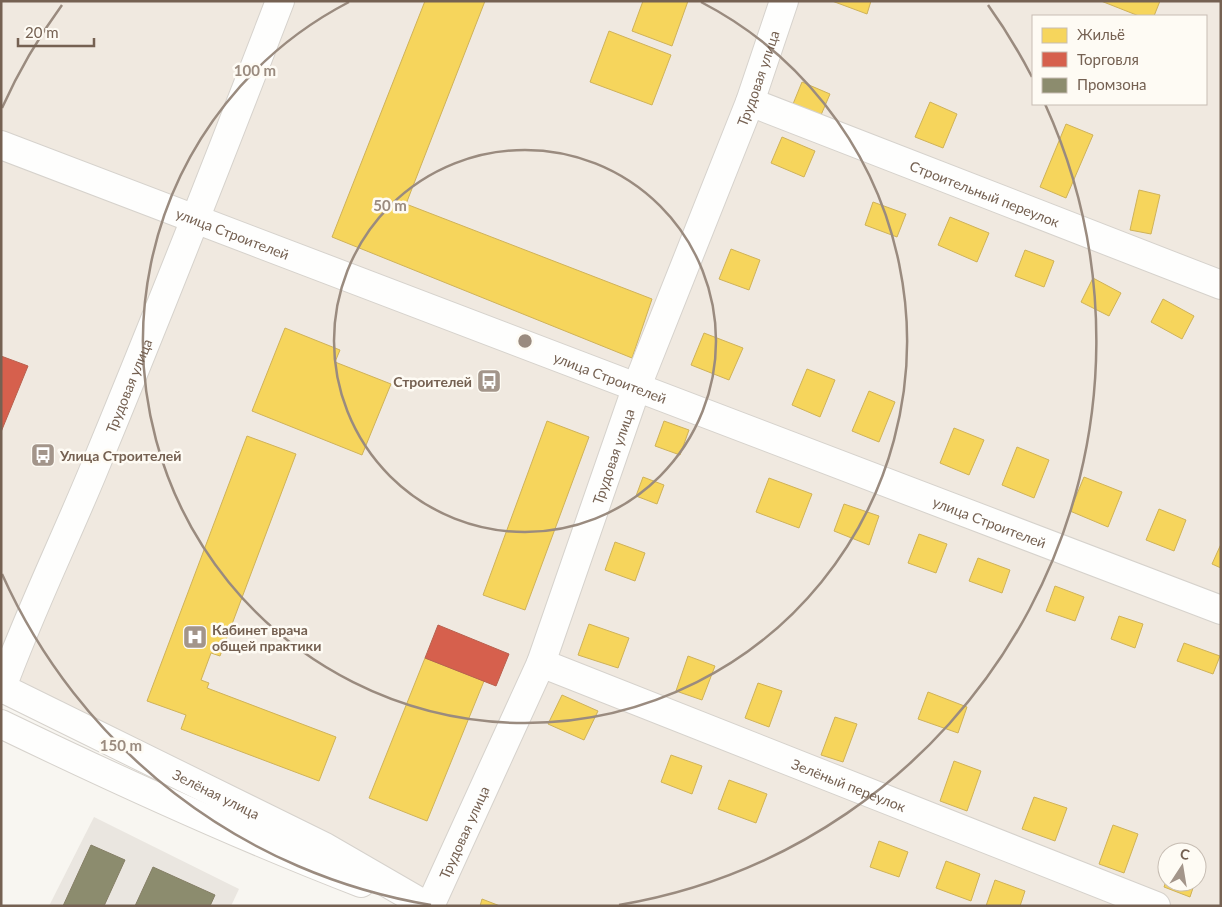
<svg xmlns="http://www.w3.org/2000/svg" width="1222" height="907" viewBox="0 0 1222 907" font-family="Lato,sans-serif">
	<style>
		.residential { fill: #f0e9e0; fill-rule: evenodd }
		.industrial { fill: #eae6e0 }
		.homes { fill: #f6d55c; stroke: #cfb259 }
		.shops { fill: #d6604d; stroke: #b9604e }
		.industry { fill: #8c8c6e; stroke: #857f66 }
		.lines { fill: none; stroke-linecap: round; stroke-linejoin: round }
		.minor-casing { stroke: #d6d2cc; stroke-width: 30 }
		.minor { stroke: #fefefd; stroke-width: 28 }
		.ring { fill: none; stroke: #9a8b7f; stroke-width: 2.5 }
		.labels { text-anchor: middle; dominant-baseline: central; stroke-width: 5; stroke-linejoin: round; paint-order: stroke }
		.street-label { font-size: 14px; fill: #756152; stroke: #fefbf4 }
		.poi-label { font-size: 14px; font-weight: bold; fill: #756152; stroke: #fefbf4; text-anchor: start }
		.centre { fill: #9a8b7f; stroke: #fefbf4; stroke-width: 2.5 }
		.ring-label { font-size: 15px; text-anchor: middle; font-weight: bold; fill: #9a8b7f; stroke: #fefbf4; stroke-width: 5; stroke-linejoin: round; paint-order: stroke }
	</style>
	<rect width="100%" height="100%" fill="#f8f6f1"/>
	<!-- residential -->
	<path class="residential" d="M1,1H1221V906H411L1,698ZM1033,16H1206V104H1033ZM1167,852H1197V882H1167Z"/>
	<!-- industrial -->
	<polygon class="industrial" points="94,817 239,889 231,906 49,906"/>
	<!-- homes -->
	<g class="homes">
		<polygon points="425,1 485,1 406,204 652,299 632,358 332,237"/>
		<polygon points="643,1 688,1 672,46 632,31"/>
		<polygon points="832,1 871,1 867,14"/>
		<polygon points="1101,1 1160,1 1154,16 1139,16"/>
		<polygon points="609,31 671,55 652,105 590,82"/>
		<polygon points="802,82 830,94 821,115 793,104"/>
		<polygon points="930,102 957,114 943,148 915,137"/>
		<polygon points="1066,124 1093,135 1066,198 1040,187"/>
		<polygon points="782,137 815,151 804,177 771,163"/>
		<polygon points="1139,190 1160,195 1151,234 1130,230"/>
		<polygon points="873,202 906,214 897,237 865,225"/>
		<polygon points="950,217 989,233 977,262 938,245"/>
		<polygon points="731,249 760,260 749,290 719,279"/>
		<polygon points="1025,250 1054,261 1044,287 1015,276"/>
		<polygon points="1093,278 1121,293 1109,316 1081,302"/>
		<polygon points="1163,299 1194,316 1182,339 1151,322"/>
		<polygon points="285,328 340,350 335,362 391,384 362,455 252,411"/>
		<polygon points="704,333 743,348 729,380 691,365"/>
		<polygon points="807,369 835,380 820,417 792,405"/>
		<polygon points="869,391 895,402 879,442 852,431"/>
		<polygon points="547,421 589,437 525,610 483,595"/>
		<polygon points="664,421 689,430 680,455 655,446"/>
		<polygon points="954,428 984,440 969,475 940,463"/>
		<polygon points="247,436 296,454 220,656 211,653 201,680 209,683 207,688 336,737 319,781 181,729 186,715 147,701"/>
		<polygon points="1017,447 1049,460 1034,498 1002,485"/>
		<polygon points="643,477 664,485 657,504 636,496"/>
		<polygon points="1084,477 1122,492 1108,527 1070,511"/>
		<polygon points="769,478 812,494 799,528 756,512"/>
		<polygon points="844,504 879,516 869,545 834,531"/>
		<polygon points="1159,509 1186,520 1174,551 1146,540"/>
		<polygon points="919,534 947,544 936,573 908,563"/>
		<polygon points="615,542 645,553 635,581 605,570"/>
		<polygon points="1221,544 1221,568 1212,564"/>
		<polygon points="978,558 1010,570 1002,593 969,581"/>
		<polygon points="1055,586 1084,597 1075,621 1046,611"/>
		<polygon points="1119,616 1143,624 1135,648 1111,639"/>
		<polygon points="589,624 629,638 618,668 578,655"/>
		<polygon points="1184,643 1220,656 1213,674 1177,661"/>
		<polygon points="688,656 715,666 702,700 676,691"/>
		<polygon points="425,658 484,681 427,821 369,798"/>
		<polygon points="758,683 782,691 769,727 745,718"/>
		<polygon points="928,692 967,707 958,733 918,719"/>
		<polygon points="562,695 598,711 584,740 548,724"/>
		<polygon points="835,717 857,724 843,762 821,755"/>
		<polygon points="671,755 702,766 692,794 661,782"/>
		<polygon points="954,761 981,771 967,811 940,801"/>
		<polygon points="729,780 767,794 756,823 718,809"/>
		<polygon points="1034,797 1067,808 1055,841 1022,829"/>
		<polygon points="1113,825 1138,834 1124,873 1099,864"/>
		<polygon points="879,841 908,852 899,877 870,867"/>
		<polygon points="946,861 980,874 971,901 936,888"/>
		<polygon points="1167,878 1167,882 1195,882 1190,897 1164,887"/>
		<polygon points="995,880 1025,891 1020,906 986,906"/>
		<polygon points="482,899 500,906 480,906"/>
	</g>
	<!-- shops -->
	<g class="shops">
		<polygon points="1,356 28,366 1,432"/>
		<polygon points="438,625 509,654 496,686 425,658"/>
	</g>
	<!-- industry -->
	<g class="industry">
		<polygon points="91,845 125,860 104,906 63,906"/>
		<polygon points="153,867 215,895 210,906 135,906"/>
	</g>
	<g class="lines">
		<defs>
			<g id="minor">
				<path id="s1" d="M750,102L1221,285"/>
				<path id="s2" d="M1,145L1221,610"/>
				<path id="s3" d="M541,663L1156,906"/>
				<path id="s4" d="M2,688L325,847L427,906"/>
				<path id="s5" d="M1,690C28,616 62,546 92,474C157,317 219,160 280,1"/>
				<path d="M1,724C119,781 239,836 361,883"/>
				<path id="s6" d="M430,906L541,663L637,386L750,102L784,1"/>
			</g>
		</defs>
		<!-- minor casing -->
		<use href="#minor" class="minor-casing"/>
		<!-- minor -->
		<use href="#minor" class="minor"/>
	</g>
	<!-- distance rings -->
	<g class="ring">
		<circle cx="525" cy="341" r="191"/>
		<path d="M701 2A382 382 0 1 1 349 2"/>
		<path d="M431 905A572 572 0 0 1 2 574M2 108A572 572 0 0 1 62 5M988 5A572 572 0 0 1 1032 77M1045 104A572 572 0 0 1 619 905"/>
	</g>
	<!-- icons -->
	<defs>
		<symbol id="bus-square" viewBox="-11 -11 22 22"><rect x="-9" y="-9" width="18" height="18" rx="4" fill="#a3958a" stroke="#fefbf4"/><path d="M-5-6H5V4H4V6H2V4H-2V6H-4V4H-5ZM-3.5-4V0h7V-4ZM-3.5 1.2v1.5H-2V1.2ZM2 1.2v1.5H3.5V1.2Z" fill="#fff"/></symbol>
		<symbol id="hospital-square" viewBox="-11 -11 22 22"><rect x="-9" y="-9" width="18" height="18" rx="4" fill="#a3958a" stroke="#fefbf4"/><path d="M-5-5h3v3.5h4V-5h3V5h-3V1.5h-4V5h-3Z" fill="#fff"/></symbol>
	</defs>
	<g fill-rule="evenodd">
		<use href="#bus-square" x="475" y="367" width="28" height="28"/>
		<use href="#bus-square" x="29" y="441" width="28" height="28"/>
		<use href="#hospital-square" x="181" y="623" width="28" height="28"/>
	</g>
	<g class="labels">
		<!-- street labels -->
		<g class="street-label">
			<text stroke="none"><textPath href="#s6" startOffset="891">Трудовая улица</textPath></text>
			<text stroke="none"><textPath href="#s1" startOffset="252">Строительный переулок</textPath></text>
			<text stroke="none"><textPath href="#s2" startOffset="248">улица Строителей</textPath></text>
			<text stroke="none"><textPath href="#s2" startOffset="652">улица Строителей</textPath></text>
			<text stroke="none"><textPath href="#s5" startOffset="330">Трудовая улица</textPath></text>
			<text stroke="none"><textPath href="#s6" startOffset="486">Трудовая улица</textPath></text>
			<text stroke="none"><textPath href="#s2" startOffset="1058">улица Строителей</textPath></text>
			<text stroke="none"><textPath href="#s3" startOffset="331">Зелёный переулок</textPath></text>
			<text stroke="none"><textPath href="#s4" startOffset="239">Зелёная улица</textPath></text>
			<text stroke="none"><textPath href="#s6" startOffset="81">Трудовая улица</textPath></text>
		</g>
		<!-- poi labels -->
		<g class="poi-label">
			<text x="472" y="381" text-anchor="end">Строителей</text>
			<text x="60" y="455">Улица Строителей</text>
			<text x="212" y="629">Кабинет врача<tspan x="212" dy="16">общей практики</tspan></text>
		</g>
	</g>
	<circle cx="525" cy="341" r="8" class="centre"/>
	<g class="ring-label">
		<text x="255" y="76">100 m</text>
		<text x="390" y="211">50 m</text>
		<text x="121" y="751">150 m</text>
	</g>
	<!-- border -->
	<rect width="1222" height="907" fill="none" stroke="#756152" stroke-width="5"/>
	<!-- legend -->
	<rect x="1032" y="15" width="175" height="90" fill="#fefbf4" stroke="#c7bdb3"/>
	<rect x="1042" y="28" width="25" height="15" fill="#f6d55c" stroke="#c7bdb3"/>
	<text x="1077" y="40" font-size="15" fill="#756152">Жильё</text>
	<rect x="1042" y="52" width="25" height="15" fill="#d6604d" stroke="#c7bdb3"/>
	<text x="1077" y="65" font-size="15" fill="#756152">Торговля</text>
	<rect x="1042" y="78" width="25" height="15" fill="#8c8c6e" stroke="#c7bdb3"/>
	<text x="1077" y="90" font-size="15" fill="#756152">Промзона</text>
	<!-- north arrow -->
	<g transform="translate(1182 867) rotate(12)"><circle r="24" fill="#fefbf4" stroke="#c7bdb3"/>
	<path d="M0-4L9 19L0 12L-9 19Z" fill="#a3958a"/>
	<text y="-8" font-size="14" font-weight="bold" text-anchor="middle" fill="#756152">С</text>
	</g>
	<!-- scale -->
	<path d="M18 38v8h76v-8" fill="none" stroke="#756152" stroke-width="2.5"/>
	<text x="25" y="38" font-size="15" fill="#756152" stroke="#fefbf4" stroke-width="4" paint-order="stroke">20 m</text>
</svg>
